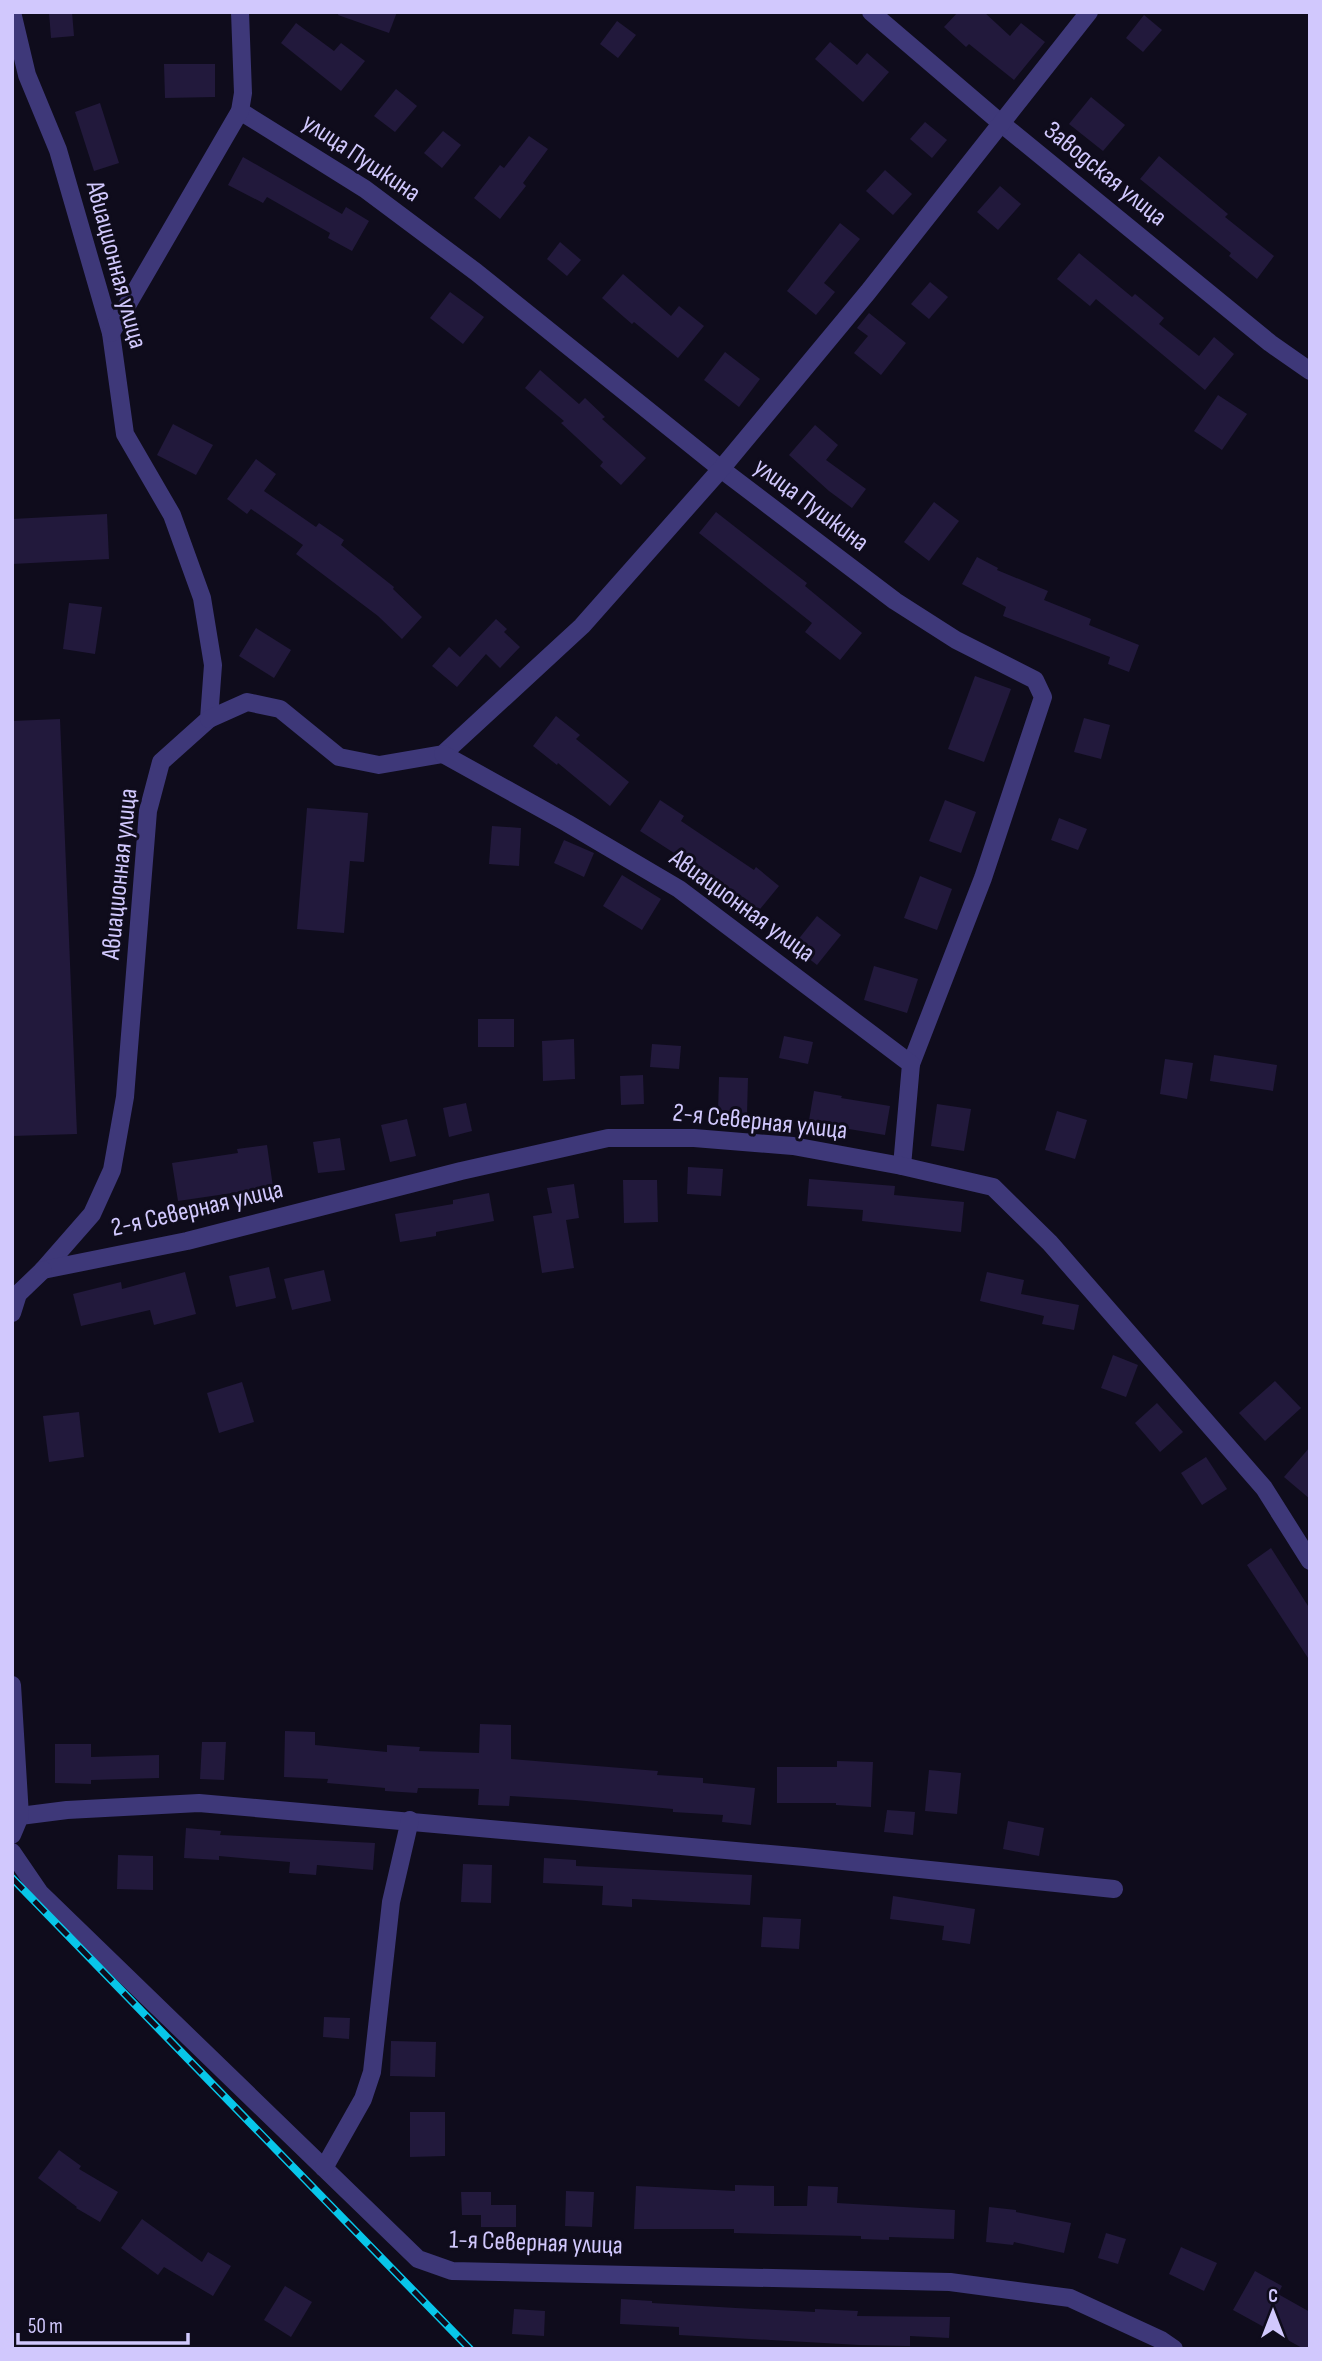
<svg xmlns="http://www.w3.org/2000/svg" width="1322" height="2361" viewBox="0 0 1322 2361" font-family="'Sofia Sans Condensed',sans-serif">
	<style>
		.building { fill: #22193c }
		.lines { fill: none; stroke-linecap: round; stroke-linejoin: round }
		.minor { stroke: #3e3879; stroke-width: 18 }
		.tertiary { stroke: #3e3879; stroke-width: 18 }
		.rail-casing { stroke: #08c6e9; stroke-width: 8 }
		.rail { stroke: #0f0c1c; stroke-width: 5; stroke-dasharray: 16; stroke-linecap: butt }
		.labels { text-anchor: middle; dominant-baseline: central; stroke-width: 6; stroke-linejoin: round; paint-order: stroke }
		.street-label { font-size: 26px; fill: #d1c8fd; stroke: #0f0c1c }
	</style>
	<rect width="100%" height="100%" fill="#0f0c1c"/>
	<!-- building -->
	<g class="building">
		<polygon points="49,12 72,12 74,36 51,38"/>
		<polygon points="339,12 397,12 389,33 338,15"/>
		<polygon points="958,12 984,12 1010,36 1021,23 1045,42 1014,80 969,44 966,47 944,27"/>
		<polygon points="1144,15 1162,30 1143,52 1126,38"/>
		<polygon points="617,21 636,35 618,58 600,44"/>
		<polygon points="296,23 334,51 341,43 365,61 341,91 281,43"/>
		<polygon points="830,42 857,65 867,53 889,72 863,102 815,59"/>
		<polygon points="164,64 215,64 215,97 165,98"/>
		<polygon points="396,89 417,106 395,132 374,116"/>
		<polygon points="1091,97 1125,125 1103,151 1069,124"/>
		<polygon points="100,103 119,163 94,171 75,112"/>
		<polygon points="925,122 947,140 932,158 910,139"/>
		<polygon points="443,131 461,145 442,168 424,153"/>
		<polygon points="529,136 548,149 523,183 526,186 500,219 474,198 500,165 504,168"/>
		<polygon points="1159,156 1228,214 1225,217 1274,256 1257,279 1229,256 1231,253 1140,179"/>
		<polygon points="243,157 342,214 346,207 369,221 352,251 328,238 330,233 267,197 263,203 228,185"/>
		<polygon points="885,170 912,194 893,215 866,191"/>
		<polygon points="1000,186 1021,204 998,230 977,212"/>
		<polygon points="840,223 860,239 824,283 835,292 816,315 787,291"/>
		<polygon points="560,242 581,260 567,276 547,259"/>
		<polygon points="1079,253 1132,297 1135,294 1164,318 1159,324 1199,356 1214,337 1234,354 1205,390 1096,299 1090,306 1057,279"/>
		<polygon points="623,274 671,316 679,306 704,326 678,358 634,322 632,324 602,298"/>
		<polygon points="930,282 948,297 929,319 911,304"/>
		<polygon points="450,292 484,317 463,344 430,318"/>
		<polygon points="869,313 906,343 881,375 854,353 868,336 857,328"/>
		<polygon points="725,352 760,379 739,407 704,380"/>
		<polygon points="540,370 579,404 585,398 605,417 602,419 646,458 621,485 600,466 603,462 561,423 564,421 525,388"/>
		<polygon points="1218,395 1247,414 1222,450 1194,431"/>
		<polygon points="173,424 213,445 196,475 157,455"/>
		<polygon points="815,425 838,445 826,460 866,489 852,508 829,491 789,455"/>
		<polygon points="256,459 276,474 264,491 316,527 319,523 344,540 341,545 394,587 393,589 422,617 402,639 378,616 296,554 303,545 251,509 247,514 227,499"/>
		<polygon points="934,502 959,521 929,561 904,542"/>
		<polygon points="716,512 807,583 805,586 862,633 840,660 805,632 812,623 699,533"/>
		<polygon points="107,514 109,559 12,564 12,519"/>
		<polygon points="977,557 998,568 997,570 1048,591 1044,600 1091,619 1089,625 1139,645 1129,672 1108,664 1110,657 1003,616 1006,607 962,584"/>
		<polygon points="69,603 102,607 95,654 63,649"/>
		<polygon points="496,619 507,629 504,632 520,647 500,668 486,654 457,687 432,666 449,647 460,657"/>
		<polygon points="256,628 291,650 274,678 239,656"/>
		<polygon points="975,676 1011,689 984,762 948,749"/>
		<polygon points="556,716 580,735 576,739 629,782 610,806 558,763 557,765 533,746"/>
		<polygon points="1084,718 1110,725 1101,759 1074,752"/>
		<polygon points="60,719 77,1134 12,1136 12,721"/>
		<polygon points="660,800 684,816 681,821 754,870 756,867 779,886 756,914 733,896 736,893 640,831"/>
		<polygon points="945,800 976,812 961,853 929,841"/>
		<polygon points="307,808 368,813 364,862 350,861 344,933 297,929"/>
		<polygon points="1059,818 1087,829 1078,850 1051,840"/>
		<polygon points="492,826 521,828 519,866 489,864"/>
		<polygon points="564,840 594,853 584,877 554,863"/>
		<polygon points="622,875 661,899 642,930 603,906"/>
		<polygon points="920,876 952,889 937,930 904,918"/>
		<polygon points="817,916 841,935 817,965 793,946"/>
		<polygon points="874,966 918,979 907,1013 864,1000"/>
		<rect x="478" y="1019" width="36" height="28"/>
		<polygon points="784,1036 813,1042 808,1064 779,1058"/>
		<polygon points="574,1039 575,1079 543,1081 542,1041"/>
		<polygon points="652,1044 681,1046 679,1069 650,1067"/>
		<polygon points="1214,1055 1277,1065 1273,1091 1210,1081"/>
		<polygon points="1165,1059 1193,1063 1187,1099 1160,1094"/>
		<polygon points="643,1075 644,1104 621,1105 620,1076"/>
		<polygon points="719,1077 748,1078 747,1114 718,1113"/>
		<polygon points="814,1091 842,1096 841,1098 890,1106 885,1135 837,1127 836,1131 808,1126"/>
		<polygon points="466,1103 472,1131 449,1137 443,1108"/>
		<polygon points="937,1104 971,1109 964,1151 931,1146"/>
		<polygon points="1057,1111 1087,1120 1075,1159 1045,1150"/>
		<polygon points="407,1119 416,1156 390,1162 381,1125"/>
		<polygon points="340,1138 345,1170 318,1173 313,1142"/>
		<polygon points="267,1145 273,1187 178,1201 172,1163 238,1153 237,1149"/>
		<polygon points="688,1167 723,1169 721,1196 687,1194"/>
		<polygon points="809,1179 895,1186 894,1195 964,1202 961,1232 862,1221 863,1210 807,1206"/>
		<polygon points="623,1180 657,1180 658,1222 624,1223"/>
		<polygon points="574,1184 579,1218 566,1220 574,1268 542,1273 533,1216 552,1213 547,1188"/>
		<polygon points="489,1193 494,1221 436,1232 436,1236 400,1242 395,1214 453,1204 453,1200"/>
		<polygon points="269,1267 276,1298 236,1307 229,1276"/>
		<polygon points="324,1270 331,1301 292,1310 284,1279"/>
		<polygon points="185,1272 196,1314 154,1325 150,1310 81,1326 73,1294 121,1282 122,1289"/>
		<polygon points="987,1272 1024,1280 1021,1294 1079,1305 1074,1330 1042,1324 1044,1316 980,1301"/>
		<polygon points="1113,1355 1138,1365 1126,1397 1101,1388"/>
		<polygon points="1275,1381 1301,1408 1265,1441 1239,1413"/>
		<polygon points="242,1382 254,1422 219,1433 207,1393"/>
		<polygon points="1157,1403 1183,1432 1160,1452 1135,1423"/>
		<polygon points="79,1412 84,1457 49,1462 43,1416"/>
		<polygon points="1310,1447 1310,1499 1284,1477"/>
		<polygon points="1206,1457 1227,1489 1202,1505 1181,1473"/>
		<polygon points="1271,1548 1310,1609 1310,1661 1247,1565"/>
		<polygon points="480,1724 511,1725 511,1759 658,1771 657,1775 703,1778 703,1783 755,1788 751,1825 722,1822 723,1815 673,1812 673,1809 575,1800 510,1796 509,1806 478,1805 479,1789 418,1788 417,1793 385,1791 385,1788 327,1783 328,1779 284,1777 285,1731 315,1732 315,1745 387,1752 387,1745 420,1747 419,1751 479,1753"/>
		<polygon points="202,1742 226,1742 224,1780 200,1779"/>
		<polygon points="55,1744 91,1744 91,1757 159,1755 159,1778 91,1780 91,1784 55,1783"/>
		<polygon points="837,1761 873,1762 871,1807 836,1805 836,1803 777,1803 777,1767 837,1767"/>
		<polygon points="929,1770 961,1773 957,1814 925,1811"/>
		<polygon points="887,1810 915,1812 913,1835 884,1832"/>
		<polygon points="1008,1821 1044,1828 1039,1856 1003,1849"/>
		<polygon points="186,1828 221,1831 220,1835 375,1843 373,1870 317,1865 316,1875 289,1873 290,1862 219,1856 219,1860 184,1858"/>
		<polygon points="118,1855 153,1856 153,1890 117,1889"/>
		<polygon points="544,1858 576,1860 576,1866 752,1875 750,1905 632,1899 632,1907 602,1905 603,1886 543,1883"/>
		<polygon points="463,1864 492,1865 491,1903 461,1902"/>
		<polygon points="893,1896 975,1909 970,1944 942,1940 944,1926 890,1919"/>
		<polygon points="763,1917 801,1919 799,1949 761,1947"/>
		<polygon points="324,2017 350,2018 349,2039 323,2037"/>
		<polygon points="391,2041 436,2042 435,2077 390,2076"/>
		<polygon points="410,2112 445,2112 445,2156 410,2157"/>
		<polygon points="59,2150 81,2166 79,2169 118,2192 100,2222 76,2208 77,2207 38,2178"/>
		<polygon points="735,2185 774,2186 774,2206 807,2206 808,2186 838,2187 837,2203 955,2210 954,2239 889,2237 889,2240 861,2239 861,2236 734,2233 734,2229 634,2229 636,2186 735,2191"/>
		<polygon points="566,2191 594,2192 592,2227 565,2226"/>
		<polygon points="461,2192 491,2192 491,2205 516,2205 516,2227 481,2227 481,2215 462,2215"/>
		<polygon points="989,2207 1016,2210 1016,2212 1071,2223 1064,2253 1014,2242 1013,2245 986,2242"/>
		<polygon points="142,2219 202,2262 208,2252 231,2266 213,2296 164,2267 158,2275 121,2248"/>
		<polygon points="1106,2233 1126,2239 1118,2264 1098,2258"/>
		<polygon points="1181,2247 1217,2263 1204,2291 1169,2274"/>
		<polygon points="1255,2271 1282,2286 1278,2294 1310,2312 1310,2349 1304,2349 1233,2310"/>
		<polygon points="285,2286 312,2302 291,2337 264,2320"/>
		<polygon points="621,2299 652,2301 652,2303 736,2308 815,2312 815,2309 858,2311 857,2316 950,2317 949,2338 910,2336 910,2346 859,2345 679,2335 679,2327 620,2324"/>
		<polygon points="514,2309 545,2311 544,2336 512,2334"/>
	</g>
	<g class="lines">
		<!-- minor -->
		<g class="minor">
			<polyline points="12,12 27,75 58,150 111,333 125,434 172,515 202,598 213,665 209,719 161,762 148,811 125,1097 112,1170 92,1214 43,1270"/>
			<polyline points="871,12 1002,124 1270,343 1310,371"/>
			<polyline points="240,111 365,189 476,272 721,469 895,601 956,640 1035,680 1043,697 983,878 911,1064"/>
			<polyline points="111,333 240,111 243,93 240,12"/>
			<polyline points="209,719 247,702 280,709 339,757 379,765 443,754 582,626 721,469 868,292 1089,12"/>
			<polyline points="443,754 567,823 679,889 911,1064 902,1166"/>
			<polyline points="43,1270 187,1241 461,1171 608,1138 694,1138 793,1146 902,1166 993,1187 1050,1243 1264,1488 1310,1561"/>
			<polyline points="20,1816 67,1810 199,1803 804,1857 1114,1889"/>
			<polyline points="12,1852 40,1893 418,2259 452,2271 950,2282 1070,2298 1161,2340 1174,2349"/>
			<polyline points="324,2168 363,2099 372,2072 391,1902 410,1820"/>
		</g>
		<!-- tertiary -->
		<g class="tertiary">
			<polyline points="12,1313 18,1294 43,1270"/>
			<polyline points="12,1685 20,1816 12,1835"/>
		</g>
		<defs>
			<polyline id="rail" points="12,1878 470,2349"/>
		</defs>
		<!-- rail casing -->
		<use href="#rail" class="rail-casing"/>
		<!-- rail -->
		<use href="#rail" class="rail"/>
	</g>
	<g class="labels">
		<!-- street labels -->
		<g class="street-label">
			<text transform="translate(361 158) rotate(34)">улица Пушкина</text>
			<text transform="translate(1105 174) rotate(39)">Заводская улица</text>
			<text transform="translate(116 265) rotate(75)">Авиационная улица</text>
			<text transform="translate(811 505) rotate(37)">улица Пушкина</text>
			<text transform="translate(120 874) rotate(-84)">Авиационная улица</text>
			<text transform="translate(742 906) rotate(36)">Авиационная улица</text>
			<text transform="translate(760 1122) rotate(6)">2-я Северная улица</text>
			<text transform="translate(197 1209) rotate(-13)">2-я Северная улица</text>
			<text transform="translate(536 2243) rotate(2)">1-я Северная улица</text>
		</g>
	</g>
	<!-- border -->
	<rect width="1322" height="2361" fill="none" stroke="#d1c8fd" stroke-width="28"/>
	<!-- north arrow -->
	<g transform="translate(1273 2312)" stroke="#0f0c1c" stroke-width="5" paint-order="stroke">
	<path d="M0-5L12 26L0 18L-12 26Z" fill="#d1c8fd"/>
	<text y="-10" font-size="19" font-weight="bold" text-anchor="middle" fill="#d1c8fd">С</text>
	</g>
	<!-- scale -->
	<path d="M18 2333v10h170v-10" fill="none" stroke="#d1c8fd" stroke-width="3.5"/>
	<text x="28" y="2333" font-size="21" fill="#d1c8fd" stroke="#0f0c1c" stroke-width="5" paint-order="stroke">50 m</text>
</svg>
